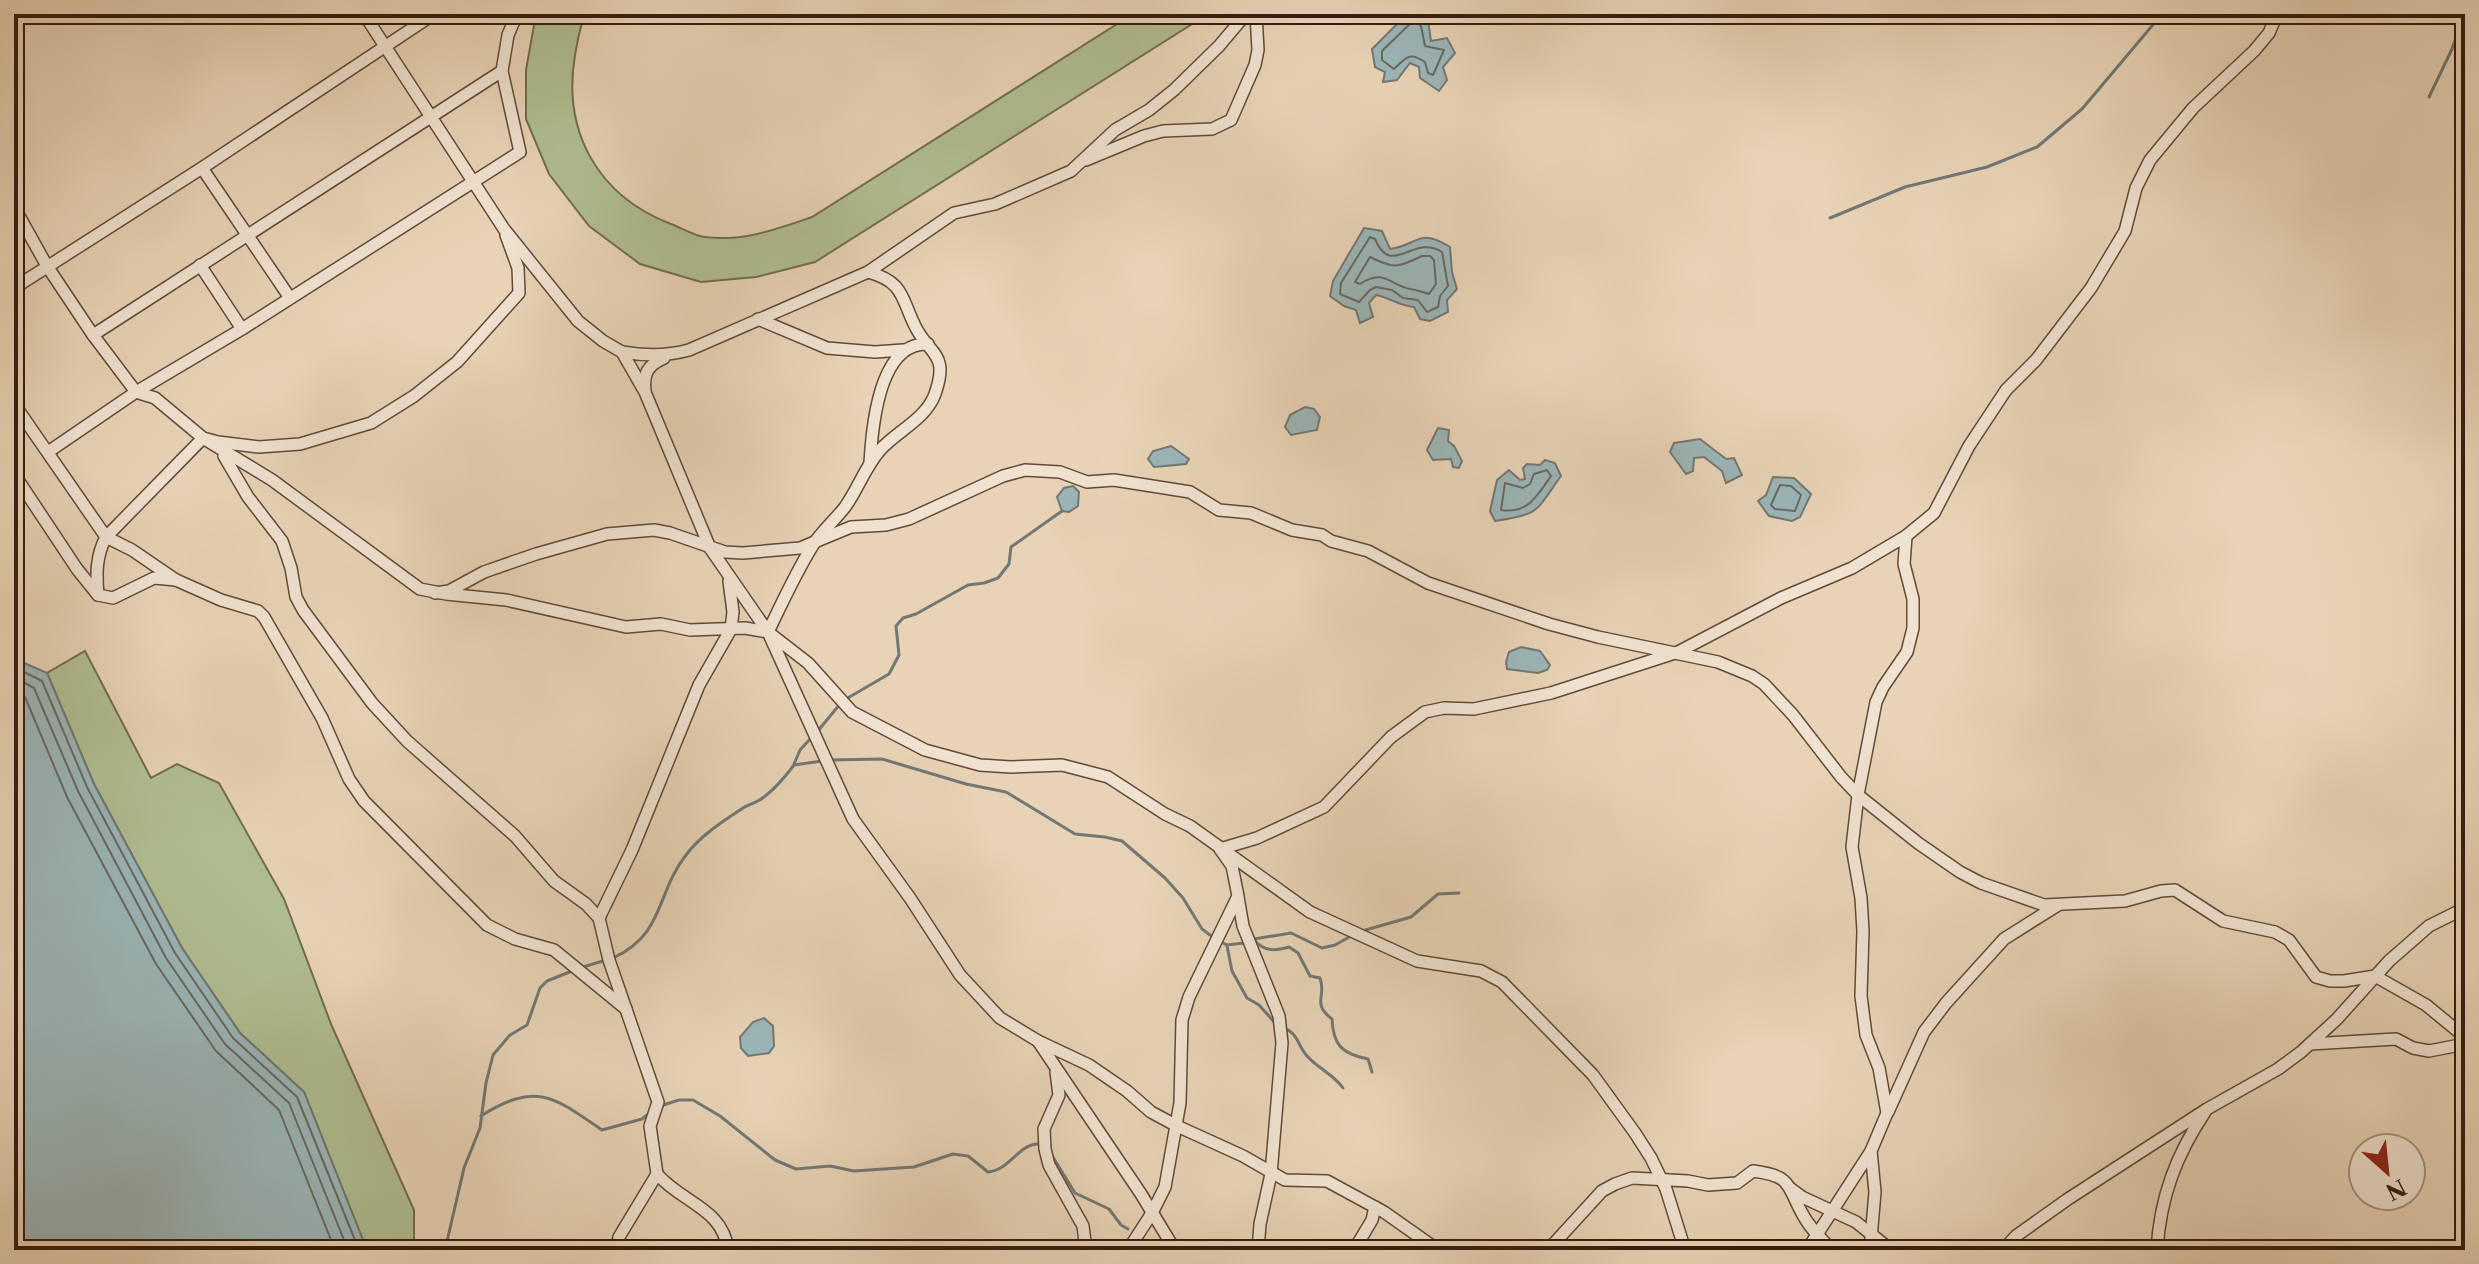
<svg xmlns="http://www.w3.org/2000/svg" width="2479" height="1264" viewBox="0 0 2479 1264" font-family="'Libre Caslon Text',serif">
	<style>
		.green { fill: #b0be92; stroke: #736d50; stroke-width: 2 }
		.water { fill: #9bb6b8; stroke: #737874; stroke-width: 2 }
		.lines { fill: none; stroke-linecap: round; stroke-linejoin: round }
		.shore { stroke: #686964; stroke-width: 2 }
		.stream { stroke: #737874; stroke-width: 3 }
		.street-casing { stroke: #624a39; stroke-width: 14 }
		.street { stroke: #f0e2d0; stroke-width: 11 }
	</style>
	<rect width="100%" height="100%" fill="#e8d3b6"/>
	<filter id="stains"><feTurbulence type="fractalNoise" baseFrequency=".0025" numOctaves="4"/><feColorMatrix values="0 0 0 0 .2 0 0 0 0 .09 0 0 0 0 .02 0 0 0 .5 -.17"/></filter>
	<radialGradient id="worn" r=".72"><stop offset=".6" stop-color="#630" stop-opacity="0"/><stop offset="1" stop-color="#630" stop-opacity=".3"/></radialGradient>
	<!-- green -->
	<g class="green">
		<path d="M536,14H586C579,27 578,40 575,55C562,132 598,196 671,224C682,228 694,236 705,237C743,242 777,229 812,217L1133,14H1208L815,262L756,277L701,282L640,264L589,226L549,174L526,119V70Z"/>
		<polygon points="85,651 151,778 177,764 219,783 284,899 331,1024 414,1210 414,1250 367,1250 304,1092 240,1033 182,948 94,784 47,673"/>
	</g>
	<!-- water -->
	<g class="water">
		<polygon points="1407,14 1418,14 1428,20 1431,41 1447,38 1455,53 1443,67 1447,80 1439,91 1420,78 1419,67 1410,63 1397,80 1383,82 1385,72 1375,67 1372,49"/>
		<path d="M1364,228L1382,231L1390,249C1419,245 1418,227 1450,247L1452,272L1457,289L1447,300L1448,312L1430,321L1420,319L1414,307C1399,306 1391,298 1376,295L1369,303L1373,317L1360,323L1356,310L1344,306L1330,296L1333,281Z"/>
		<polygon points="1305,407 1314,409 1320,417 1317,430 1291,435 1285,427 1290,415"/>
		<polygon points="1438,428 1449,430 1448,441 1454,446 1462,461 1459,468 1453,467 1451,459 1433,460 1427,450"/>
		<polygon points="1700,439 1726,459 1734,458 1742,475 1726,483 1722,471 1704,457 1694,458 1693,471 1686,474 1670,452 1674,443"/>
		<polygon points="1171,446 1189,459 1186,464 1154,467 1148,459 1153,451"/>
		<path d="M1545,460L1555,463L1561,476C1535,512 1541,514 1495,521L1490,511L1497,480L1509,470L1520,480L1525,479L1523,468L1527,464L1540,465Z"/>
		<polygon points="1773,477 1794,478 1811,494 1800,517 1792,521 1769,516 1758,501 1766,495"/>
		<polygon points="1073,486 1079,492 1078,506 1069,512 1062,511 1057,497 1064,488"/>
		<polygon points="1521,647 1540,651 1550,665 1547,670 1538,673 1507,669 1506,662 1509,652"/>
		<polygon points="22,662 47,673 94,784 182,948 240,1033 304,1092 367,1250 14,1250 14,667"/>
		<polygon points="764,1018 773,1026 774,1046 769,1053 748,1056 741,1048 740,1037 753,1022"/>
	</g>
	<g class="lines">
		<!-- shore -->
		<g class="shore">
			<path d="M1414,20L1421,26L1425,46L1444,50L1433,75L1428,73L1425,62C1409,51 1406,58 1394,69L1382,60V51Z"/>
			<path d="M1370,237L1375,239C1392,279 1413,233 1442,252L1448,286L1440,296L1438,307L1427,312L1418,300L1403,298L1392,290L1376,287L1370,290L1359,302L1340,294L1341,283Z"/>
			<path d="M1422,256H1430L1434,260L1436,284L1429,294C1423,292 1416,290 1410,289C1390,285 1384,268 1360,284L1355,282L1370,257C1394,269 1397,268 1422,256Z"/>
			<path d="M1547,470L1551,476C1537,496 1528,514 1501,510L1505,483L1523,488L1530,484L1534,474Z"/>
			<polygon points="1780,485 1791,486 1801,495 1795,511 1775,509 1771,505"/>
			<polyline points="14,673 24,672 42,681 87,787 175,953 233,1038 297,1097 359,1250"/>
			<polyline points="14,683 23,682 34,688 78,791 166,958 225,1044 289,1103 348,1250"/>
			<polyline points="14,695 25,697 67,797 156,964 216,1051 279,1110 335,1250"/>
		</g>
		<!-- stream -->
		<g class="stream">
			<polyline points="2429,97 2452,49 2464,14"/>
			<polyline points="1830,218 1905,187 1987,167 2037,147 2082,109 2162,14"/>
			<polyline points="846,699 889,674 899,655 896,626 903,618 916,614 968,585 984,583 998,578 1009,564 1011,547 1062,511"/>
			<polyline points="817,732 840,704"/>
			<polyline points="830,760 882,759 966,784 1006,792 1075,834 1105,837 1122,841 1165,878 1183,898 1202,929 1214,938"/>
			<polyline points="794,764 800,750 812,737"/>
			<polyline points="1362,931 1411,917 1438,894 1459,893"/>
			<polyline points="1254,939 1291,933 1322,948 1335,945 1351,936"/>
			<path d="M1254,940C1265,952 1275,951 1289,947L1298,953L1310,976L1320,978C1327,997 1311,1003 1332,1019C1333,1045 1342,1054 1368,1059L1372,1072"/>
			<polyline points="1221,942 1227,945 1244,943"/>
			<polyline points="1227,946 1232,971 1247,998 1259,1005 1276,1024"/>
			<path d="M613,958C665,934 656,893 686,855C700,836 723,821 743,808C750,804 758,802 764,797C776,788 785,777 794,765L822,761"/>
			<polyline points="583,967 606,960"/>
			<path d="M1283,1028C1299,1033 1297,1046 1308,1057C1319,1069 1333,1074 1343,1088"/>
			<path d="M660,1106L679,1100H693L720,1116L775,1160L796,1169L830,1166L854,1171L914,1167L953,1154L968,1156L988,1172C1011,1170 1018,1143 1040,1144"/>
			<path d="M481,1116C536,1081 554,1097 602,1130L642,1119L651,1112"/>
			<polyline points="1051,1154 1075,1193 1109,1209 1121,1225 1128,1229"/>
			<polyline points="445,1250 464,1168 480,1128 486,1083 493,1055 510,1035 527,1025 540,988 547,981 572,971"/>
		</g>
		<defs>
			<g id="street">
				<polyline points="364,14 504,229 578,321 603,341 622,352 645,392 710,548 768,632 853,819 910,898 960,975 1000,1018 1038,1041 1141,1194 1175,1250"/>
				<polyline points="1086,160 1144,136 1163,131 1212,129 1231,120 1255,65 1258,50 1256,14"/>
				<polyline points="202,168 290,298"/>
				<polyline points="14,207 47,266 93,335 136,392 155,398 203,438 218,442 259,447 300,444 371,423 414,396 457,362 519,293 518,268 506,235"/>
				<polyline points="200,265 242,329"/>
				<polyline points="14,288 202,168 434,14"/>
				<polyline points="758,319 827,348 875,352 903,350"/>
				<polyline points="93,335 502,71"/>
				<path d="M622,352C646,356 667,356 689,350L868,272L954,213L995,204L1071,171L1115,130L1149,110L1174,90L1219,46L1246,14"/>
				<path d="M645,391C643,373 648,365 664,358"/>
				<polyline points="14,404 106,537 132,550 176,580 221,600 258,611 264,617 322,718 349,779 364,801 487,925 515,939 554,950 626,1009"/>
				<polyline points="48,452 136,392 242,329 520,152 502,71 508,35 517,14"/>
				<polyline points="224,456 248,497 282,541 291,568 296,597 303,610 372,703 407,741 515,836 554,881 586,904 599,918 609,960 658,1102 650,1126 657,1174 619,1237 617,1250"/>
				<path d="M870,463C872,426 879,342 928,344"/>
				<polyline points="14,474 77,569 98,595 113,598 154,578 176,580"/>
				<polyline points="435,593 449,591 484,572 536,554 607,534 654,530 670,533 725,552 743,553 800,548 851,527 886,525 909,519 1003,476 1025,470 1060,472 1087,482 1114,480 1190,492 1219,510 1251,513 1292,530 1322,535 1331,541 1368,551 1428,583 1549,624 1598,637 1718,662 1752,676 1764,684 1793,715 1841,777 1858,795 1918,843 1960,872 1981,883 2044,905 2125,901 2161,891 2175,890 2223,921 2275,932 2289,940 2316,977 2330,981 2344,981 2375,976 2426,1005 2465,1037"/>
				<path d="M98,595C96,574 96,556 106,537L203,438L272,480L420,589L446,594L506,600L626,627L661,624L690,630L745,628L768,632L808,663L852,712L925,750L980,765L1011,767L1062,765L1108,777L1165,814L1190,826L1310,912L1417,961L1481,971L1502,982L1593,1075L1635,1133L1651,1158L1666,1189L1685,1250"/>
				<path d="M768,632C782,603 796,572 813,545C822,531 835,520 845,507C858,489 865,467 880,450C897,431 926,419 935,394C949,354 931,356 916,328C901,299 905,282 868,272"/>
				<polyline points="1238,897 1243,926 1279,1016 1282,1043 1271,1174 1260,1224 1258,1250"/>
				<polyline points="599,918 632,850 699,685 731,629 733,612 729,581"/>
				<polyline points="1038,1041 1089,1065 1127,1091 1151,1112 1177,1126 1243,1156 1285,1180 1327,1181 1384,1212 1438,1250"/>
				<polyline points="2310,1044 2396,1039 2413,1048 2429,1051 2465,1044"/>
				<polyline points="1056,1072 1059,1095 1044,1129 1045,1149 1049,1165 1083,1226 1086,1250"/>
				<polyline points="1888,1112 1924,1032 1946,1003 2004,939 2058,905"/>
				<path d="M657,1174C682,1203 723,1208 728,1250"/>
				<polyline points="1791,1189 1802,1197 1856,1222 1891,1250"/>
				<polyline points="1128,1250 1152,1213 1165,1187 1180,1103 1182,1020 1189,997 1238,896 1232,866 1220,849 1257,838 1324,807 1391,737 1425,712 1444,708 1474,709 1551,693 1678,652 1781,598 1852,568 1906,536 1934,513 1969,446 2006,390 2036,360 2091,288 2125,231 2136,188 2150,160 2193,108 2254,51 2269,33 2277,14"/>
				<polyline points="1354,1250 1372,1220 1375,1207"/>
				<path d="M1548,1250L1602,1191L1615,1184L1632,1178L1688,1181L1708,1185L1737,1183L1753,1171C1793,1176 1786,1185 1803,1215C1810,1228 1821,1239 1832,1250"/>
				<polyline points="1807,1250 1871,1151 1887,1113 1879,1068 1866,1035 1861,996 1863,931 1861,898 1852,847 1858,795 1876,702 1883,687 1907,652 1913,628 1913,599 1904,564 1906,536"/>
				<polyline points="1870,1250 1875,1192 1871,1151"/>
				<polyline points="2003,1250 2016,1236 2068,1199 2207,1109 2278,1069 2301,1052 2337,1019 2389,961 2429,926 2465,908"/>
				<path d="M2157,1250C2160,1198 2176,1155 2205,1112"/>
			</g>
		</defs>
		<!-- street casing -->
		<use href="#street" class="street-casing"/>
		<!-- street -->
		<use href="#street" class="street"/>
	</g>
	<!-- margin -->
	<rect width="2479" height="1264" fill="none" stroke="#e8d3b6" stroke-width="48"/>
	<rect x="16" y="16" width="2447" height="1232" fill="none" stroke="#361c0f" stroke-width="4"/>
	<rect x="24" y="24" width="2431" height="1216" fill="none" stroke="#361c0f" stroke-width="2"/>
	<!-- north arrow -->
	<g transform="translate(2387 1172) rotate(153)"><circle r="38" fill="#f0e2d0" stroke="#a69383" stroke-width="2"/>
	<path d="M0-6L14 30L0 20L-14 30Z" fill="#8f2418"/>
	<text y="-12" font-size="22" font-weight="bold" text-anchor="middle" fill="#361c0f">N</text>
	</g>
	<rect width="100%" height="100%" filter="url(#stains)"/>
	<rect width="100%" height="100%" fill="url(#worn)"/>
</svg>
